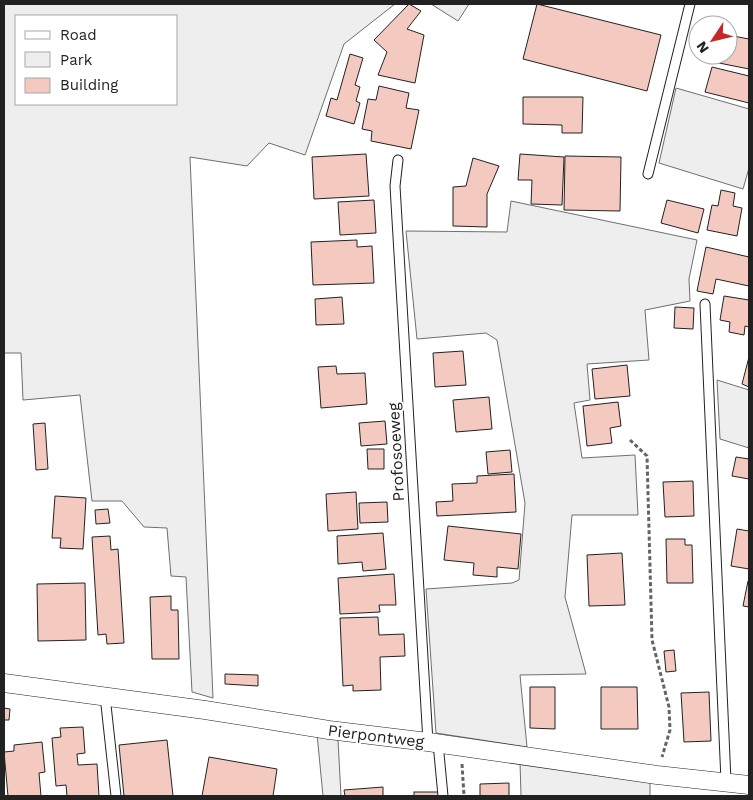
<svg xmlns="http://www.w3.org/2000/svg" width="753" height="800" viewBox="0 0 753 800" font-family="'Work Sans',sans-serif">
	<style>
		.green { fill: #eee; stroke: #6f6f6f; fill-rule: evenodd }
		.building { fill: #f3c9c0; stroke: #222 }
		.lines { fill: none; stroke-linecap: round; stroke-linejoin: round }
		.lane-casing { stroke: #222; stroke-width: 11 }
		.street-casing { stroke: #222; stroke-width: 19 }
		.path { stroke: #646464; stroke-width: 3; stroke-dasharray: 4 2.5; stroke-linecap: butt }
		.lane { stroke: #fff; stroke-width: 9 }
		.street { stroke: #fff; stroke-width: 18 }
		.labels { text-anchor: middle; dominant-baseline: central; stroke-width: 4; stroke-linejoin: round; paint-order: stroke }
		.street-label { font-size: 16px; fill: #222; stroke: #fff }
	</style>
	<rect width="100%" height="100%" fill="#fff"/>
	<!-- green -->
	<g class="green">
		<path d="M4,4H395L344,44L305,155L269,143L247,166L190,157L213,698L192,692L186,577L171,576L167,528L144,527L122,501H92L80,395L23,400L21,353H4ZM16,16H176V104H16Z"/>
		<polygon points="431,4 469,4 458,21"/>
		<polygon points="676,88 749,109 749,168 743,189 659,163"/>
		<polygon points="511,201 697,240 689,279 690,301 645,310 649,360 587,364 590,400 574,403 582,458 635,455 638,515 572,515 565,597 586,674 520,675 527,747 436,733 426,589 512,583 519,580 525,503 497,340 486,333 417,339 406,231 507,232"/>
		<polygon points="717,380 749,390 749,448 720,439"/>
		<polygon points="317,734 338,740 341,796 323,796"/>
		<polygon points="520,762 650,780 650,796 521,796"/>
	</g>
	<!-- building -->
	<g class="building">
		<polygon points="409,4 421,11 407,29 424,35 415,83 378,75 387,52 374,40"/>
		<polygon points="537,4 661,35 647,91 523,59"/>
		<polygon points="728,35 749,39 749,69 704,60 705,55 728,55"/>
		<polygon points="350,54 363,58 355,85 360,87 356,101 360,103 354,124 326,116 331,98 337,100"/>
		<polygon points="712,67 749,76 749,103 705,92"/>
		<polygon points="379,86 409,93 406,108 419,110 411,149 371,141 372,131 362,129 368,99 376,100"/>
		<polygon points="523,97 583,97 582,133 562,133 562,125 523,124"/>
		<polygon points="366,154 369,196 314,199 312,157"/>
		<polygon points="520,154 564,157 562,205 531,204 532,180 518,180"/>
		<polygon points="565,156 621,157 620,211 564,210"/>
		<polygon points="473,158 499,166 487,194 487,227 453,226 453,187 466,186"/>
		<polygon points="721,190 735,193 733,206 742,208 737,236 707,230 712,205 718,206"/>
		<polygon points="374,200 376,233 340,235 338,202"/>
		<polygon points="667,200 704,209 698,233 661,223"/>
		<polygon points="357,240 357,247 372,246 374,283 313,285 311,242"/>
		<polygon points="706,247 749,257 749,286 716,279 713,294 697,291"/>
		<polygon points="724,296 749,300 749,327 745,326 744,335 729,332 730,322 720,320"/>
		<polygon points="342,297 344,324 316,325 315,299"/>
		<polygon points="675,307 694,308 693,329 674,328"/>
		<polygon points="463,351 466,385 435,387 433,353"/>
		<polygon points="749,357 749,387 742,384"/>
		<polygon points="627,365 630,396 595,399 592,369"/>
		<polygon points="336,366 337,374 365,373 367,404 321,408 318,367"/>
		<polygon points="489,397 492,429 456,432 453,400"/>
		<polygon points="618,402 621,426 610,428 612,443 587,446 583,406"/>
		<polygon points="385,421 387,444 361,446 359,423"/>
		<polygon points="45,423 48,469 36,470 33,424"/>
		<polygon points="367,449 384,449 384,469 368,469"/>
		<polygon points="510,450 512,472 488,474 486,452"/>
		<polygon points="736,457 749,459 749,479 732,476"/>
		<polygon points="514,474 516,512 437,516 436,502 453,501 452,484 477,483 477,476"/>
		<polygon points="693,481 694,516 665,517 663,482"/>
		<polygon points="356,492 358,529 328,531 326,494"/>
		<polygon points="55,496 86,498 83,549 60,548 61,538 52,538"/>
		<polygon points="387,502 388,522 360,523 359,503"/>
		<polygon points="108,509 110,523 96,524 95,510"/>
		<polygon points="448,526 521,534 518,569 497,567 497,577 473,575 474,563 444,560"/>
		<polygon points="737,529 749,531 749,569 731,566"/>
		<polygon points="383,533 386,569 363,571 362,562 338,564 337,536"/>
		<polygon points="110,536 111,550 118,549 124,643 107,644 106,634 98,635 92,537"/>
		<polygon points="666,539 685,539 685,545 692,545 693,583 667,583"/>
		<polygon points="622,553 625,605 589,606 587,555"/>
		<polygon points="394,574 396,605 379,605 380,612 340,614 338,578"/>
		<polygon points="748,581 749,581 749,607 743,606"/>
		<polygon points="85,583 86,640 38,641 37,584"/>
		<polygon points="171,596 171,610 178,610 179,659 152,659 150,597"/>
		<polygon points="378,617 379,635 404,634 405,656 380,657 381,690 353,691 353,685 343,686 340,618"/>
		<polygon points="674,650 676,671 666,672 664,651"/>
		<polygon points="225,674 258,675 258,686 225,684"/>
		<polygon points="530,687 555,687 555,729 530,728"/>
		<polygon points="601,687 637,687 638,729 601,729"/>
		<polygon points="709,692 711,741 684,742 681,693"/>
		<polygon points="4,708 10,709 9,720 4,720"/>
		<polygon points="83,727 85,753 77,754 78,765 97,764 99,796 67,796 66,785 56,786 52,738 61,737 60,728"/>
		<polygon points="167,740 173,796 124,796 119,745"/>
		<polygon points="42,742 45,772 39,773 41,796 8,796 4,752 14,751 14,745"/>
		<polygon points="209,757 277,769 273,796 202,796"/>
		<polygon points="509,783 509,796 480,796 480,784"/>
		<polygon points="383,787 383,796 345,796 344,790"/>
		<rect x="414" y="792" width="27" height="4"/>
	</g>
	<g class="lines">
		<defs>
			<g id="lane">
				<polyline points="398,160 395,186 428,742"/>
				<polyline points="648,174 690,4"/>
				<polyline points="705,304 726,781"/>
				<polyline points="105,696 116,796"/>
				<polyline points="438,743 443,796"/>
			</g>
			<polyline id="street" points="4,683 205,710 329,730 428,742 657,775 749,785"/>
		</defs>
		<!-- lane casing -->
		<use href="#lane" class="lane-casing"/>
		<!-- street casing -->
		<use href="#street" class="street-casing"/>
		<!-- path -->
		<g class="path">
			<polyline points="630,440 647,456 652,640 669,707 670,730 662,757"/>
			<polyline points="462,764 464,796"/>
		</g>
		<!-- lane -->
		<use href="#lane" class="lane"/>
		<!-- street -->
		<use href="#street" class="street"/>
	</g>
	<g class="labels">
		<!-- street labels -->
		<g class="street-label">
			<text transform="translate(396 452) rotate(-93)">Profosoeweg</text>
			<text transform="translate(376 736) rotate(7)">Pierpontweg</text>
		</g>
	</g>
	<!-- border -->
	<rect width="753" height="800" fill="none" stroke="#222222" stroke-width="10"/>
	<!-- legend -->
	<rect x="15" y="15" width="162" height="90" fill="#ffffff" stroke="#a7a7a7"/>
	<rect x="25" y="31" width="25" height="8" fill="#ffffff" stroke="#a7a7a7"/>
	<text x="60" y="40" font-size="15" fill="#222222">Road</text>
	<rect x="25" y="52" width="25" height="15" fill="#eeeeee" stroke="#a7a7a7"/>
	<text x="60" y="65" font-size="15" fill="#222222">Park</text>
	<rect x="25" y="78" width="25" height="15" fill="#f3c9c0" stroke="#a7a7a7"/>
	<text x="60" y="90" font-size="15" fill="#222222">Building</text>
	<!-- north arrow -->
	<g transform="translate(713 40) rotate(235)"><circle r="24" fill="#ffffff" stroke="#a7a7a7"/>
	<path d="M0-4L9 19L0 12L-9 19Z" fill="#c62828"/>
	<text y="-8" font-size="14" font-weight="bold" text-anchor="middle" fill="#222222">N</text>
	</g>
</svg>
